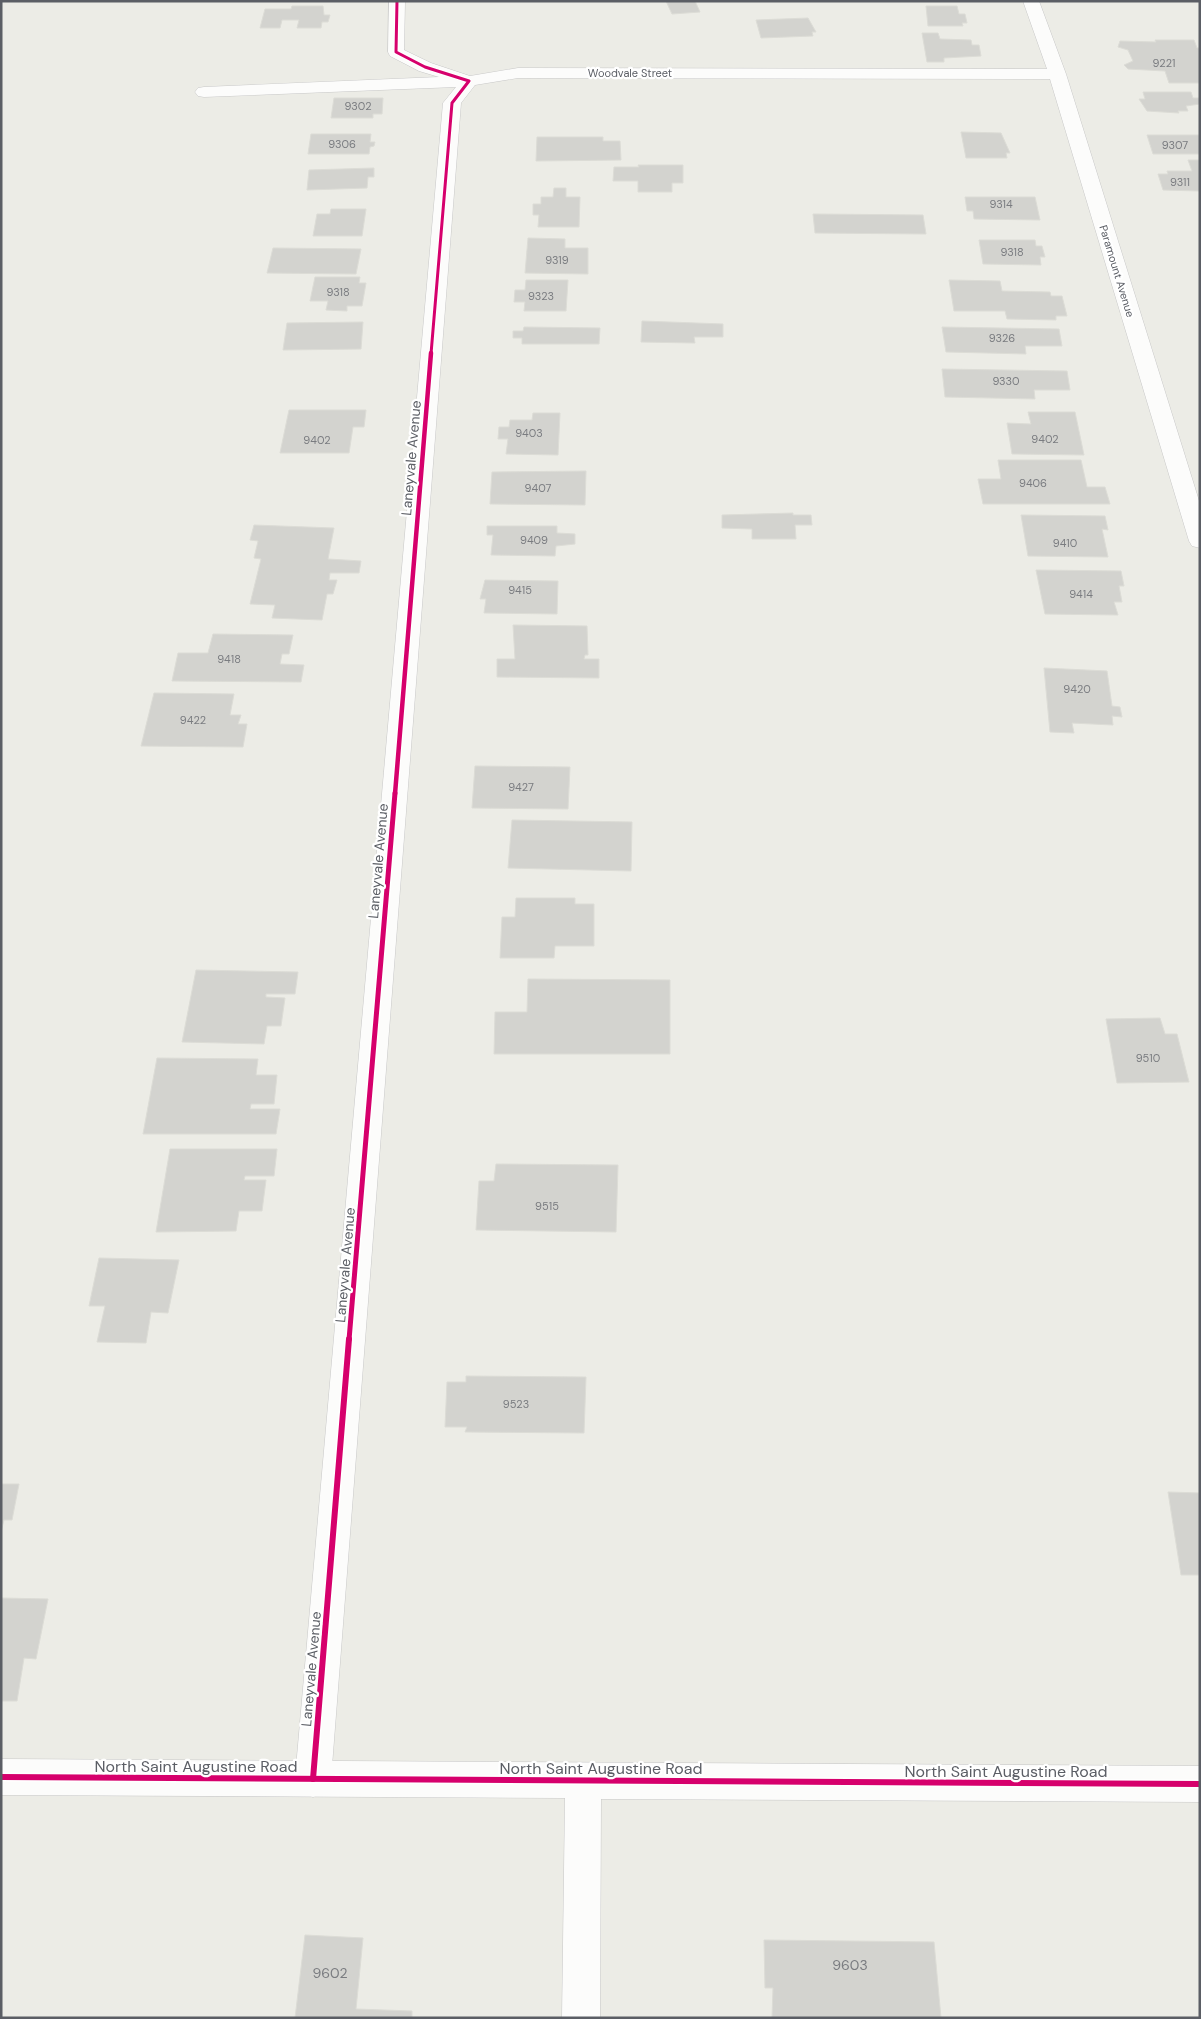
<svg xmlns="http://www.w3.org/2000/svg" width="1201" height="2019" viewBox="0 0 1201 2019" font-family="'DM Sans',sans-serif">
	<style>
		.building { fill: #d3d3cf; stroke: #dcdcd6 }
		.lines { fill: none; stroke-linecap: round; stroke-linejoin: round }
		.minor-casing { stroke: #c8c8c8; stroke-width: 1 }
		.tertiary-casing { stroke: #c8c8c8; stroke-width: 1 }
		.minor { fill: #fcfcfb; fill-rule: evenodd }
		.tertiary { fill: #fcfcfb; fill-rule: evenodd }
		.cycleway-far3-casing { stroke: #fff; stroke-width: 5 }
		.cycleway-far2-casing { stroke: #fff; stroke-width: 7 }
		.cycleway-far1-casing { stroke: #fff; stroke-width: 8 }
		.cycleway-casing { stroke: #fff; stroke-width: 9 }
		.cycleway-far3 { stroke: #d6006c; stroke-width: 3 }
		.cycleway-far2 { stroke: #d6006c; stroke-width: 4.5 }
		.cycleway-far1 { stroke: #d6006c; stroke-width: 5 }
		.cycleway { stroke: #d6006c; stroke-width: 6 }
		.labels { text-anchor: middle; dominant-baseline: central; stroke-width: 4.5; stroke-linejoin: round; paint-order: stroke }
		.number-label { font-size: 11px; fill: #7a7c80 }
		.far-street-label { font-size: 11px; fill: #5b5e65; stroke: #fff }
		.street-label { font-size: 14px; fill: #5b5e65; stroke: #fff }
		.near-number-label { font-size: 14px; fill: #7a7c80 }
		.near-street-label { font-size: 16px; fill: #5b5e65; stroke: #fff }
	</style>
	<rect width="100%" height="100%" fill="#ecece6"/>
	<!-- building -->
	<g class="building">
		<polygon points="666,1 695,1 700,12 672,14"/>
		<polygon points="292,6 323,6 324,15 330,15 328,22 322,22 321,28 297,28 299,20 282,20 280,28 260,28 265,9 291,9"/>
		<polygon points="926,6 957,6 959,14 965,14 967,23 962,23 963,26 928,26"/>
		<polygon points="808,18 816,32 812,32 813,36 761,38 756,20"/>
		<polygon points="922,33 938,33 940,39 971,40 972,45 979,45 981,56 944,58 944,62 927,62"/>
		<polygon points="1155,40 1194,40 1197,48 1200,48 1200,83 1169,83 1165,71 1128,69 1124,65 1133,61 1128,50 1118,47 1120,41 1156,42"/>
		<polygon points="1143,92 1191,92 1193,98 1200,98 1200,104 1186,106 1188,111 1178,111 1179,113 1147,111 1139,99 1145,99"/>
		<polygon points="334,98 383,98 382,114 373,114 373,118 331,118"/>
		<polygon points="961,132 1001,133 1010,153 1006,153 1007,158 966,158"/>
		<polygon points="311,134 371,134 370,142 375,142 374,146 370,147 369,154 308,154"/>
		<polygon points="1147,135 1200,135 1200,154 1153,154"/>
		<polygon points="537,137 603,137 603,141 620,141 621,160 536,161"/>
		<polygon points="1188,160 1200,160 1200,191 1163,190 1158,174 1168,174 1167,171 1192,171"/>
		<polygon points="638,165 683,165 683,183 672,183 672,192 638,192 638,181 613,181 614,167 639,167"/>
		<polygon points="374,168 374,177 368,177 367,188 307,190 309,170"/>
		<polygon points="554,188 566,188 566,197 580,197 579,227 538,227 539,215 533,215 533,204 541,204 541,197 553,197"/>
		<polygon points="965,197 1035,197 1040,220 974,219 973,211 967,211"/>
		<polygon points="331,209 366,209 362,236 313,236 317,214 330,214"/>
		<polygon points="813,214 923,215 926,234 815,233"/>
		<polygon points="528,238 565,239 565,248 588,248 588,274 525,273"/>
		<polygon points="979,240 1035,240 1036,246 1042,246 1045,257 1040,257 1041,265 983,264"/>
		<polygon points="273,248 361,249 356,274 267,273"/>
		<polygon points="315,277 360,277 359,283 366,283 362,306 347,306 347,311 326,310 328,301 310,301"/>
		<polygon points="526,280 568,280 566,311 524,311 525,302 514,302 515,290 525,290"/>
		<polygon points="949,280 1000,281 1002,291 1050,292 1051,296 1062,296 1067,316 1056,316 1056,320 1007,319 1005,311 954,311"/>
		<polygon points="642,321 723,324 723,337 694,337 695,343 641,342"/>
		<polygon points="363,322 361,349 283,350 287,323"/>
		<polygon points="524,327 600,328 599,344 522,344 522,338 513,338 513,331 523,331"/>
		<polygon points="942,327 1059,329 1062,346 1025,346 1026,354 946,352"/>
		<polygon points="942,369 1067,371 1070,390 1034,390 1035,399 945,397"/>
		<polygon points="289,410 366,410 364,427 353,427 349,453 280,453"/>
		<polygon points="1028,412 1075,412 1084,455 1012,454 1007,423 1031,424"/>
		<polygon points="533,413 560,413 558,455 506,454 508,439 498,439 499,427 509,427 510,420 532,420"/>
		<polygon points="998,460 1081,460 1087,487 1105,487 1110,504 983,504 978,479 1001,479"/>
		<polygon points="586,471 585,505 490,504 492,472"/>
		<polygon points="793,513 793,515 811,515 812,525 795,525 796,539 752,539 752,529 722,528 722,515"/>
		<polygon points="1021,515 1105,516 1108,530 1102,529 1108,557 1028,556"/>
		<polygon points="254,525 334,528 328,559 361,561 359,573 330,573 329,580 337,580 333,594 327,594 322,620 272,618 275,605 250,604 261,559 254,558 258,541 250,540"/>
		<polygon points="487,526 557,526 557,533 575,534 575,544 556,546 555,556 491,555 493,535 487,535"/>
		<polygon points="1036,570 1121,571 1124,586 1119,586 1122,602 1114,602 1118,615 1045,614"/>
		<polygon points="485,580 558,581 557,614 484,613 486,599 480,599"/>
		<polygon points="513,625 587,626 588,655 585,655 584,659 599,659 599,678 497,677 497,659 515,659"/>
		<polygon points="213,634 293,635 289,654 282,654 280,664 304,665 301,682 172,681 178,653 208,653"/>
		<polygon points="1044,668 1107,671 1112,706 1120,707 1122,717 1112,716 1113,725 1072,723 1074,733 1050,732"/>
		<polygon points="154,693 234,694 230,715 241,715 238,724 247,724 243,747 141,746"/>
		<polygon points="475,766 570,767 568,809 472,808"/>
		<polygon points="512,820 632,822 631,871 508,868"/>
		<polygon points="516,898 575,898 575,904 594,904 594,946 555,946 554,958 500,958 502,917 515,917"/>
		<polygon points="196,970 298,972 295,994 266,994 266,997 285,998 281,1026 267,1026 264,1044 182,1042"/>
		<polygon points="528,979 670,980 670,1054 494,1054 495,1012 527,1012"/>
		<polygon points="1160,1018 1165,1034 1177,1034 1189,1082 1117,1083 1106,1019"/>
		<polygon points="157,1058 258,1059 256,1075 277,1075 274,1104 251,1104 250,1109 280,1109 276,1134 143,1134"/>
		<polygon points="170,1149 277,1149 274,1176 245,1176 244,1180 266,1180 262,1211 239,1211 236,1231 156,1232"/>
		<polygon points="496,1164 618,1165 616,1232 476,1230 479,1181 494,1181"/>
		<polygon points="99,1258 179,1260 168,1313 151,1312 146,1343 97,1342 105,1306 89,1306"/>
		<polygon points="466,1376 586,1377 584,1433 465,1432 467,1427 445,1427 447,1382 466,1382"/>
		<polygon points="1,1484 19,1484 12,1520 4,1520 1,1532"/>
		<polygon points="1168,1492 1200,1493 1200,1575 1181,1575"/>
		<polygon points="1,1598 48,1599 36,1659 24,1658 17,1701 1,1701"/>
		<polygon points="305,1935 363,1938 356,2009 412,2011 412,2018 295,2018"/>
		<polygon points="764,1940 934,1942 941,2018 772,2018 773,1988 765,1988"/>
	</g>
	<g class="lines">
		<defs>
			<polygon id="minor" points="389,1 405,1 404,50 431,63 470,76 518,68 1047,69 1023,1 1039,1 1066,74 1200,504 1200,548 1192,546 1189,541 1050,79 518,78 475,85 461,103 331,1779 326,1792 313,1797 300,1792 295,1779 443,103 456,87 204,97 198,96 195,92 198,88 204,87 439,77 419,71 390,56 388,52"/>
			<polygon id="tertiary" points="1,1759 1200,1766 1200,1802 601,1799 600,2018 562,2018 565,1798 1,1795"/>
		</defs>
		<!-- minor casing -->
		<use href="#minor" class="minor-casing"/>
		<!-- tertiary casing -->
		<use href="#tertiary" class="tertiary-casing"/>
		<!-- minor -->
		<use href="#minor" class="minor"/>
		<!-- tertiary -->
		<use href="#tertiary" class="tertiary"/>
		<defs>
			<polyline id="cycleway-far3" points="397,1 396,52 425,67 469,81 452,103 431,354"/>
			<polyline id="cycleway-far2" points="395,794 431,353"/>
			<polyline id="cycleway-far1" points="349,1340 395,793"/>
			<g id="cycleway">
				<polyline points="1,1777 1200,1784"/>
				<polyline points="313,1779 349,1339"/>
			</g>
		</defs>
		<!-- cycleway-far3 casing -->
		<use href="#cycleway-far3" class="cycleway-far3-casing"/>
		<!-- cycleway-far2 casing -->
		<use href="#cycleway-far2" class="cycleway-far2-casing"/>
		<!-- cycleway-far1 casing -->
		<use href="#cycleway-far1" class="cycleway-far1-casing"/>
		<!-- cycleway casing -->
		<use href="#cycleway" class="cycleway-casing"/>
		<!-- cycleway-far3 -->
		<use href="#cycleway-far3" class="cycleway-far3"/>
		<!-- cycleway-far2 -->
		<use href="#cycleway-far2" class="cycleway-far2"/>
		<!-- cycleway-far1 -->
		<use href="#cycleway-far1" class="cycleway-far1"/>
		<!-- cycleway -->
		<use href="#cycleway" class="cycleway"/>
	</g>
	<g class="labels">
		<!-- number labels -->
		<g class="number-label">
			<text x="1164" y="63">9221</text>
			<text x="358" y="106">9302</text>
			<text x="342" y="144">9306</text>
			<text x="1175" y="145">9307</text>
			<text x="1180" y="182">9311</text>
			<text x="1001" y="204">9314</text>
			<text x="1012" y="252">9318</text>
			<text x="557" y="260">9319</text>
			<text x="338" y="292">9318</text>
			<text x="541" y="296">9323</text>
			<text x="1002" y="338">9326</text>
			<text x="1006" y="381">9330</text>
			<text x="529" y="433">9403</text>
			<text x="1045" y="439">9402</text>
			<text x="317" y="440">9402</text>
			<text x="1033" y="483">9406</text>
			<text x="538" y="488">9407</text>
			<text x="534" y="540">9409</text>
			<text x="1065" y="543">9410</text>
			<text x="520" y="590">9415</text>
			<text x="1081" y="594">9414</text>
			<text x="229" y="659">9418</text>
			<text x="1077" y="689">9420</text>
			<text x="193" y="720">9422</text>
			<text x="521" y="787">9427</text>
			<text x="1148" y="1058">9510</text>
			<text x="547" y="1206">9515</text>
			<text x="516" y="1404">9523</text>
		</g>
		<!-- far-street labels -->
		<g class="far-street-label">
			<text x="630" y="73">Woodvale Street</text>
			<text transform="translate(1117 271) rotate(73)">Paramount Avenue</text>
		</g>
		<!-- street labels -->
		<g class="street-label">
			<text transform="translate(411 458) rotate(-85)">Laneyvale Avenue</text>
			<text transform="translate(378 861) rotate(-85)">Laneyvale Avenue</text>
			<text transform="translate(345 1265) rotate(-85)">Laneyvale Avenue</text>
			<text transform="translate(311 1669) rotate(-85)">Laneyvale Avenue</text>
		</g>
		<!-- near-number labels -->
		<g class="near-number-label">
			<text x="850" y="1965">9603</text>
			<text x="330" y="1973">9602</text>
		</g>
		<!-- near-street labels -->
		<g class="near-street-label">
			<text x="196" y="1766">North Saint Augustine Road</text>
			<text x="601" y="1768">North Saint Augustine Road</text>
			<text x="1006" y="1771">North Saint Augustine Road</text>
		</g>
	</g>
	<!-- border -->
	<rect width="1201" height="2019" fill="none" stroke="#5b5e65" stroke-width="5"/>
</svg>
